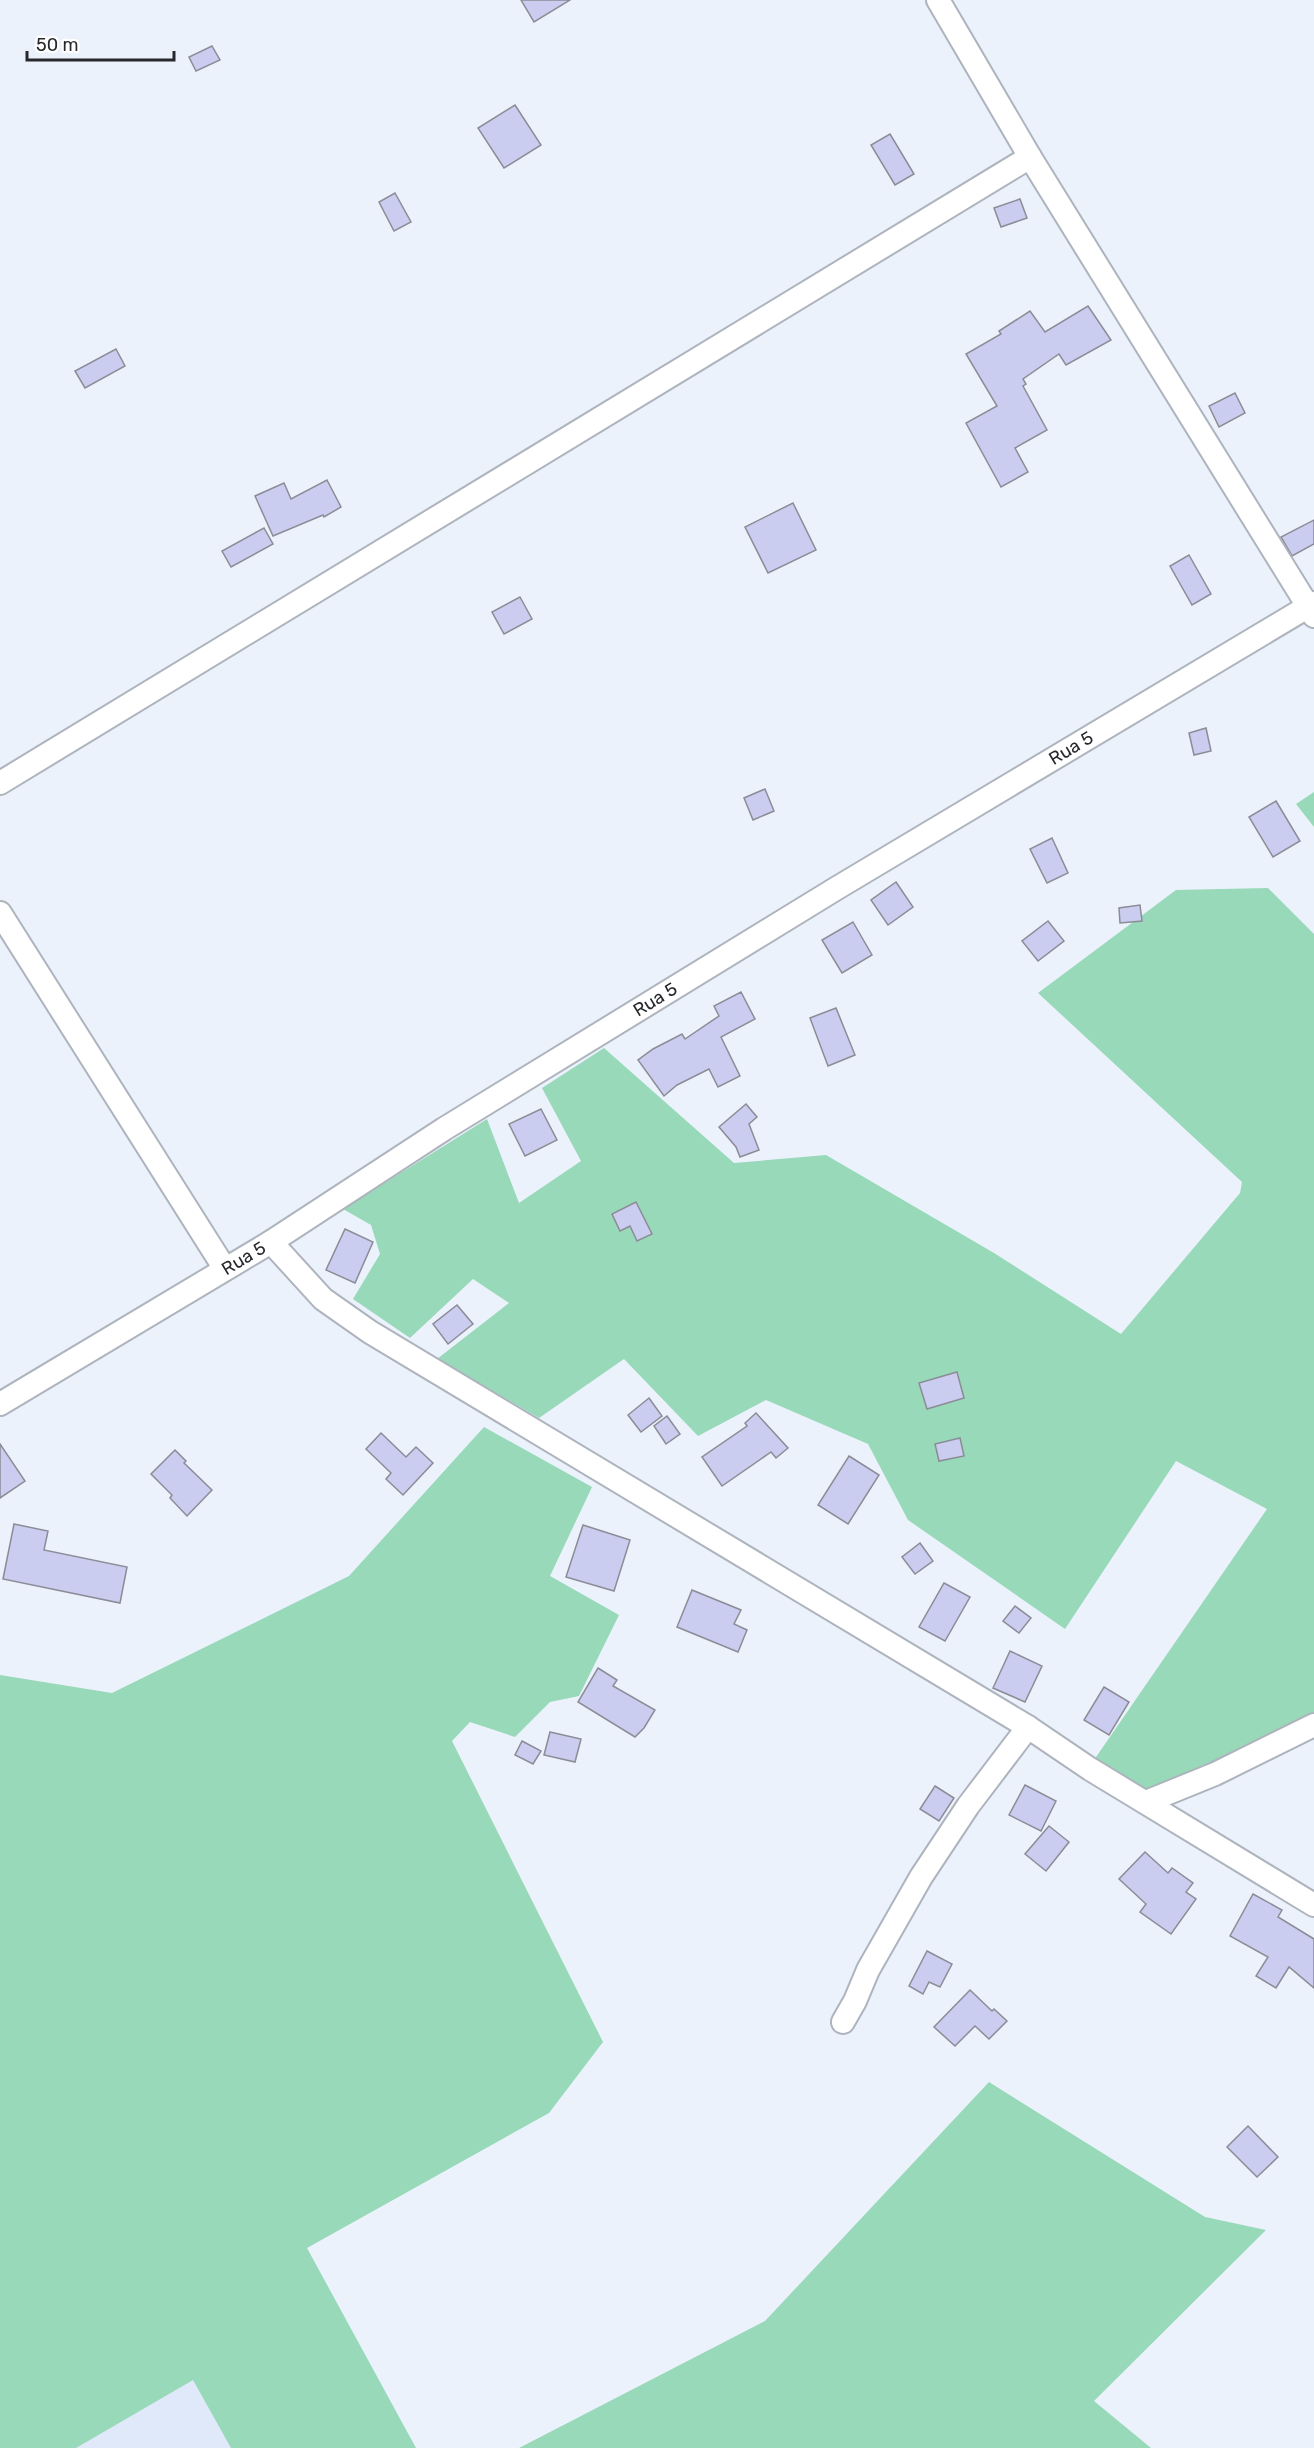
<svg xmlns="http://www.w3.org/2000/svg" width="1314" height="2448" viewBox="0 0 1314 2448" font-family="Rubik,sans-serif">
	<style>
		.built { fill: #dfe9fa }
		.green { fill: #97d9b8 }
		.building { fill: #cacdf0; stroke: #8b8c96; stroke-width: 1.5 }
		.lines { fill: none; stroke-linecap: round; stroke-linejoin: round }
		.minor-casing { stroke: #aeb4bd; stroke-width: 26 }
		.minor { stroke: #fff; stroke-width: 22 }
		.labels { text-anchor: middle; dominant-baseline: central; stroke-width: 6; stroke-linejoin: round; paint-order: stroke }
		.street-label { font-size: 18px; fill: #26282c; stroke: #fff }
	</style>
	<rect width="100%" height="100%" fill="#ecf2fc"/>
	<!-- built -->
	<polygon class="built" points="293,2297 386,2448 22,2448"/>
	<!-- green -->
	<g class="green">
		<polygon points="1314,792 1314,827 1296,804"/>
		<polygon points="1268,888 1314,934 1314,1717 1153,1792 1094,1760 1267,1509 1176,1461 1065,1629 908,1520 868,1444 766,1400 698,1436 624,1359 539,1418 437,1359 509,1303 473,1279 410,1338 353,1299 380,1254 371,1225 343,1209 487,1119 519,1203 581,1161 542,1088 604,1048 734,1163 826,1155 994,1253 1121,1334 1240,1193 1242,1182 1038,993 1176,890"/>
		<polygon points="484,1427 592,1487 550,1576 619,1615 579,1696 550,1702 515,1737 470,1722 452,1741 603,2042 549,2113 307,2248 416,2448 231,2448 193,2380 76,2448 0,2448 0,1675 112,1693 349,1576"/>
		<polygon points="989,2082 1205,2217 1266,2230 1094,2401 1151,2448 519,2448 765,2321"/>
	</g>
	<!-- building -->
	<g class="building">
		<polygon points="521,0 570,0 534,22"/>
		<polygon points="212,46 220,60 196,71 189,57"/>
		<polygon points="515,105 541,145 504,168 478,128"/>
		<polygon points="890,134 914,174 895,185 871,145"/>
		<polygon points="395,193 411,222 394,231 379,202"/>
		<polygon points="1020,199 1027,218 1001,227 994,208"/>
		<polygon points="1088,306 1111,340 1066,365 1059,354 1023,379 1026,384 1023,386 1047,430 1015,448 1028,472 1001,487 966,423 997,406 966,354 1001,334 999,331 1030,311 1045,332"/>
		<polygon points="116,349 125,366 85,388 75,371"/>
		<polygon points="1235,393 1245,413 1219,427 1209,406"/>
		<polygon points="327,480 341,507 324,517 323,515 273,536 255,496 284,483 291,499"/>
		<polygon points="793,503 816,550 768,573 745,527"/>
		<polygon points="1314,520 1314,544 1292,556 1281,537"/>
		<polygon points="264,528 273,544 231,567 222,551"/>
		<polygon points="1189,555 1211,594 1192,605 1170,566"/>
		<polygon points="520,597 532,619 504,634 492,612"/>
		<polygon points="1206,728 1211,751 1194,755 1189,733"/>
		<polygon points="765,789 774,811 753,820 744,798"/>
		<polygon points="1276,801 1300,841 1273,857 1249,817"/>
		<polygon points="1052,838 1068,873 1047,883 1030,849"/>
		<polygon points="896,882 913,907 888,925 871,900"/>
		<polygon points="1140,905 1142,921 1120,923 1119,908"/>
		<polygon points="1048,921 1064,941 1038,961 1022,941"/>
		<polygon points="853,922 872,955 842,973 822,940"/>
		<polygon points="741,992 755,1019 721,1037 740,1076 718,1087 709,1069 677,1085 664,1096 638,1060 653,1049 682,1034 685,1039 719,1016 714,1006"/>
		<polygon points="836,1008 855,1055 828,1066 810,1018"/>
		<polygon points="746,1104 757,1117 749,1124 759,1150 740,1157 736,1147 719,1127"/>
		<polygon points="541,1109 557,1140 525,1156 509,1124"/>
		<polygon points="636,1202 652,1234 637,1241 630,1226 620,1231 612,1214"/>
		<polygon points="345,1229 373,1242 355,1283 326,1270"/>
		<polygon points="457,1305 473,1324 448,1344 433,1324"/>
		<polygon points="957,1372 964,1398 927,1409 919,1383"/>
		<polygon points="649,1398 662,1416 641,1432 628,1415"/>
		<polygon points="756,1413 788,1448 776,1458 771,1452 722,1486 702,1457 747,1426 745,1423"/>
		<polygon points="667,1416 680,1434 666,1444 654,1426"/>
		<polygon points="381,1433 406,1457 416,1447 433,1463 403,1495 386,1479 391,1473 366,1449"/>
		<polygon points="960,1438 964,1456 939,1461 935,1444"/>
		<polygon points="0,1444 25,1481 0,1498"/>
		<polygon points="175,1450 186,1461 184,1463 212,1490 187,1516 170,1498 172,1495 151,1474"/>
		<polygon points="849,1456 879,1475 848,1524 818,1505"/>
		<polygon points="14,1524 48,1531 44,1550 127,1567 120,1603 3,1579"/>
		<polygon points="583,1525 630,1540 614,1591 566,1577"/>
		<polygon points="920,1543 933,1561 915,1574 902,1557"/>
		<polygon points="944,1583 970,1597 945,1641 919,1627"/>
		<polygon points="692,1590 741,1610 734,1624 747,1630 738,1652 677,1627"/>
		<polygon points="1015,1606 1031,1618 1019,1633 1003,1621"/>
		<polygon points="1010,1651 1042,1666 1025,1702 993,1688"/>
		<polygon points="598,1668 617,1680 613,1686 655,1710 644,1728 635,1737 578,1702"/>
		<polygon points="1104,1687 1129,1702 1109,1735 1084,1720"/>
		<polygon points="550,1732 581,1739 575,1762 544,1755"/>
		<polygon points="522,1741 541,1751 533,1764 515,1755"/>
		<polygon points="1025,1785 1056,1801 1041,1831 1009,1815"/>
		<polygon points="935,1786 954,1798 939,1821 920,1809"/>
		<polygon points="1049,1826 1069,1842 1046,1871 1025,1854"/>
		<polygon points="1145,1852 1168,1873 1172,1868 1193,1883 1186,1892 1196,1899 1171,1934 1140,1912 1146,1904 1119,1879"/>
		<polygon points="1253,1894 1282,1910 1278,1917 1314,1939 1314,1988 1289,1967 1276,1988 1256,1976 1268,1957 1230,1936"/>
		<polygon points="927,1951 952,1964 940,1987 929,1982 923,1994 909,1986"/>
		<polygon points="970,1990 992,2011 994,2009 1007,2021 989,2039 975,2026 955,2046 934,2027"/>
		<polygon points="1248,2126 1278,2157 1257,2177 1227,2147"/>
	</g>
	<g class="lines">
		<defs>
			<g id="minor">
				<polyline points="938,0 1030,157 1314,616"/>
				<polyline points="0,783 1030,157"/>
				<polyline points="0,913 225,1269"/>
				<polyline points="271,1242 323,1299 370,1332 1028,1727 1090,1769 1314,1905"/>
				<path id="s1" d="M0,1404L271,1242L444,1129L837,888L1314,603"/>
				<polyline points="1146,1802 1215,1774 1314,1725"/>
				<polyline points="843,2022 855,2001 868,1970 921,1877 968,1806 1028,1727"/>
			</g>
		</defs>
		<!-- minor casing -->
		<use href="#minor" class="minor-casing"/>
		<!-- minor -->
		<use href="#minor" class="minor"/>
	</g>
	<g class="labels">
		<!-- street labels -->
		<g class="street-label">
			<text stroke="none"><textPath href="#s1" startOffset="1256">Rua 5</textPath></text>
			<text stroke="none"><textPath href="#s1" startOffset="770">Rua 5</textPath></text>
			<text stroke="none"><textPath href="#s1" startOffset="284">Rua 5</textPath></text>
		</g>
	</g>
	<!-- scale -->
	<path d="M27 51v9h147v-9" fill="none" stroke="#26282c" stroke-width="3"/>
	<text x="36" y="51" font-size="18" fill="#26282c" stroke="#ffffff" stroke-width="4.5" paint-order="stroke">50 m</text>
</svg>
